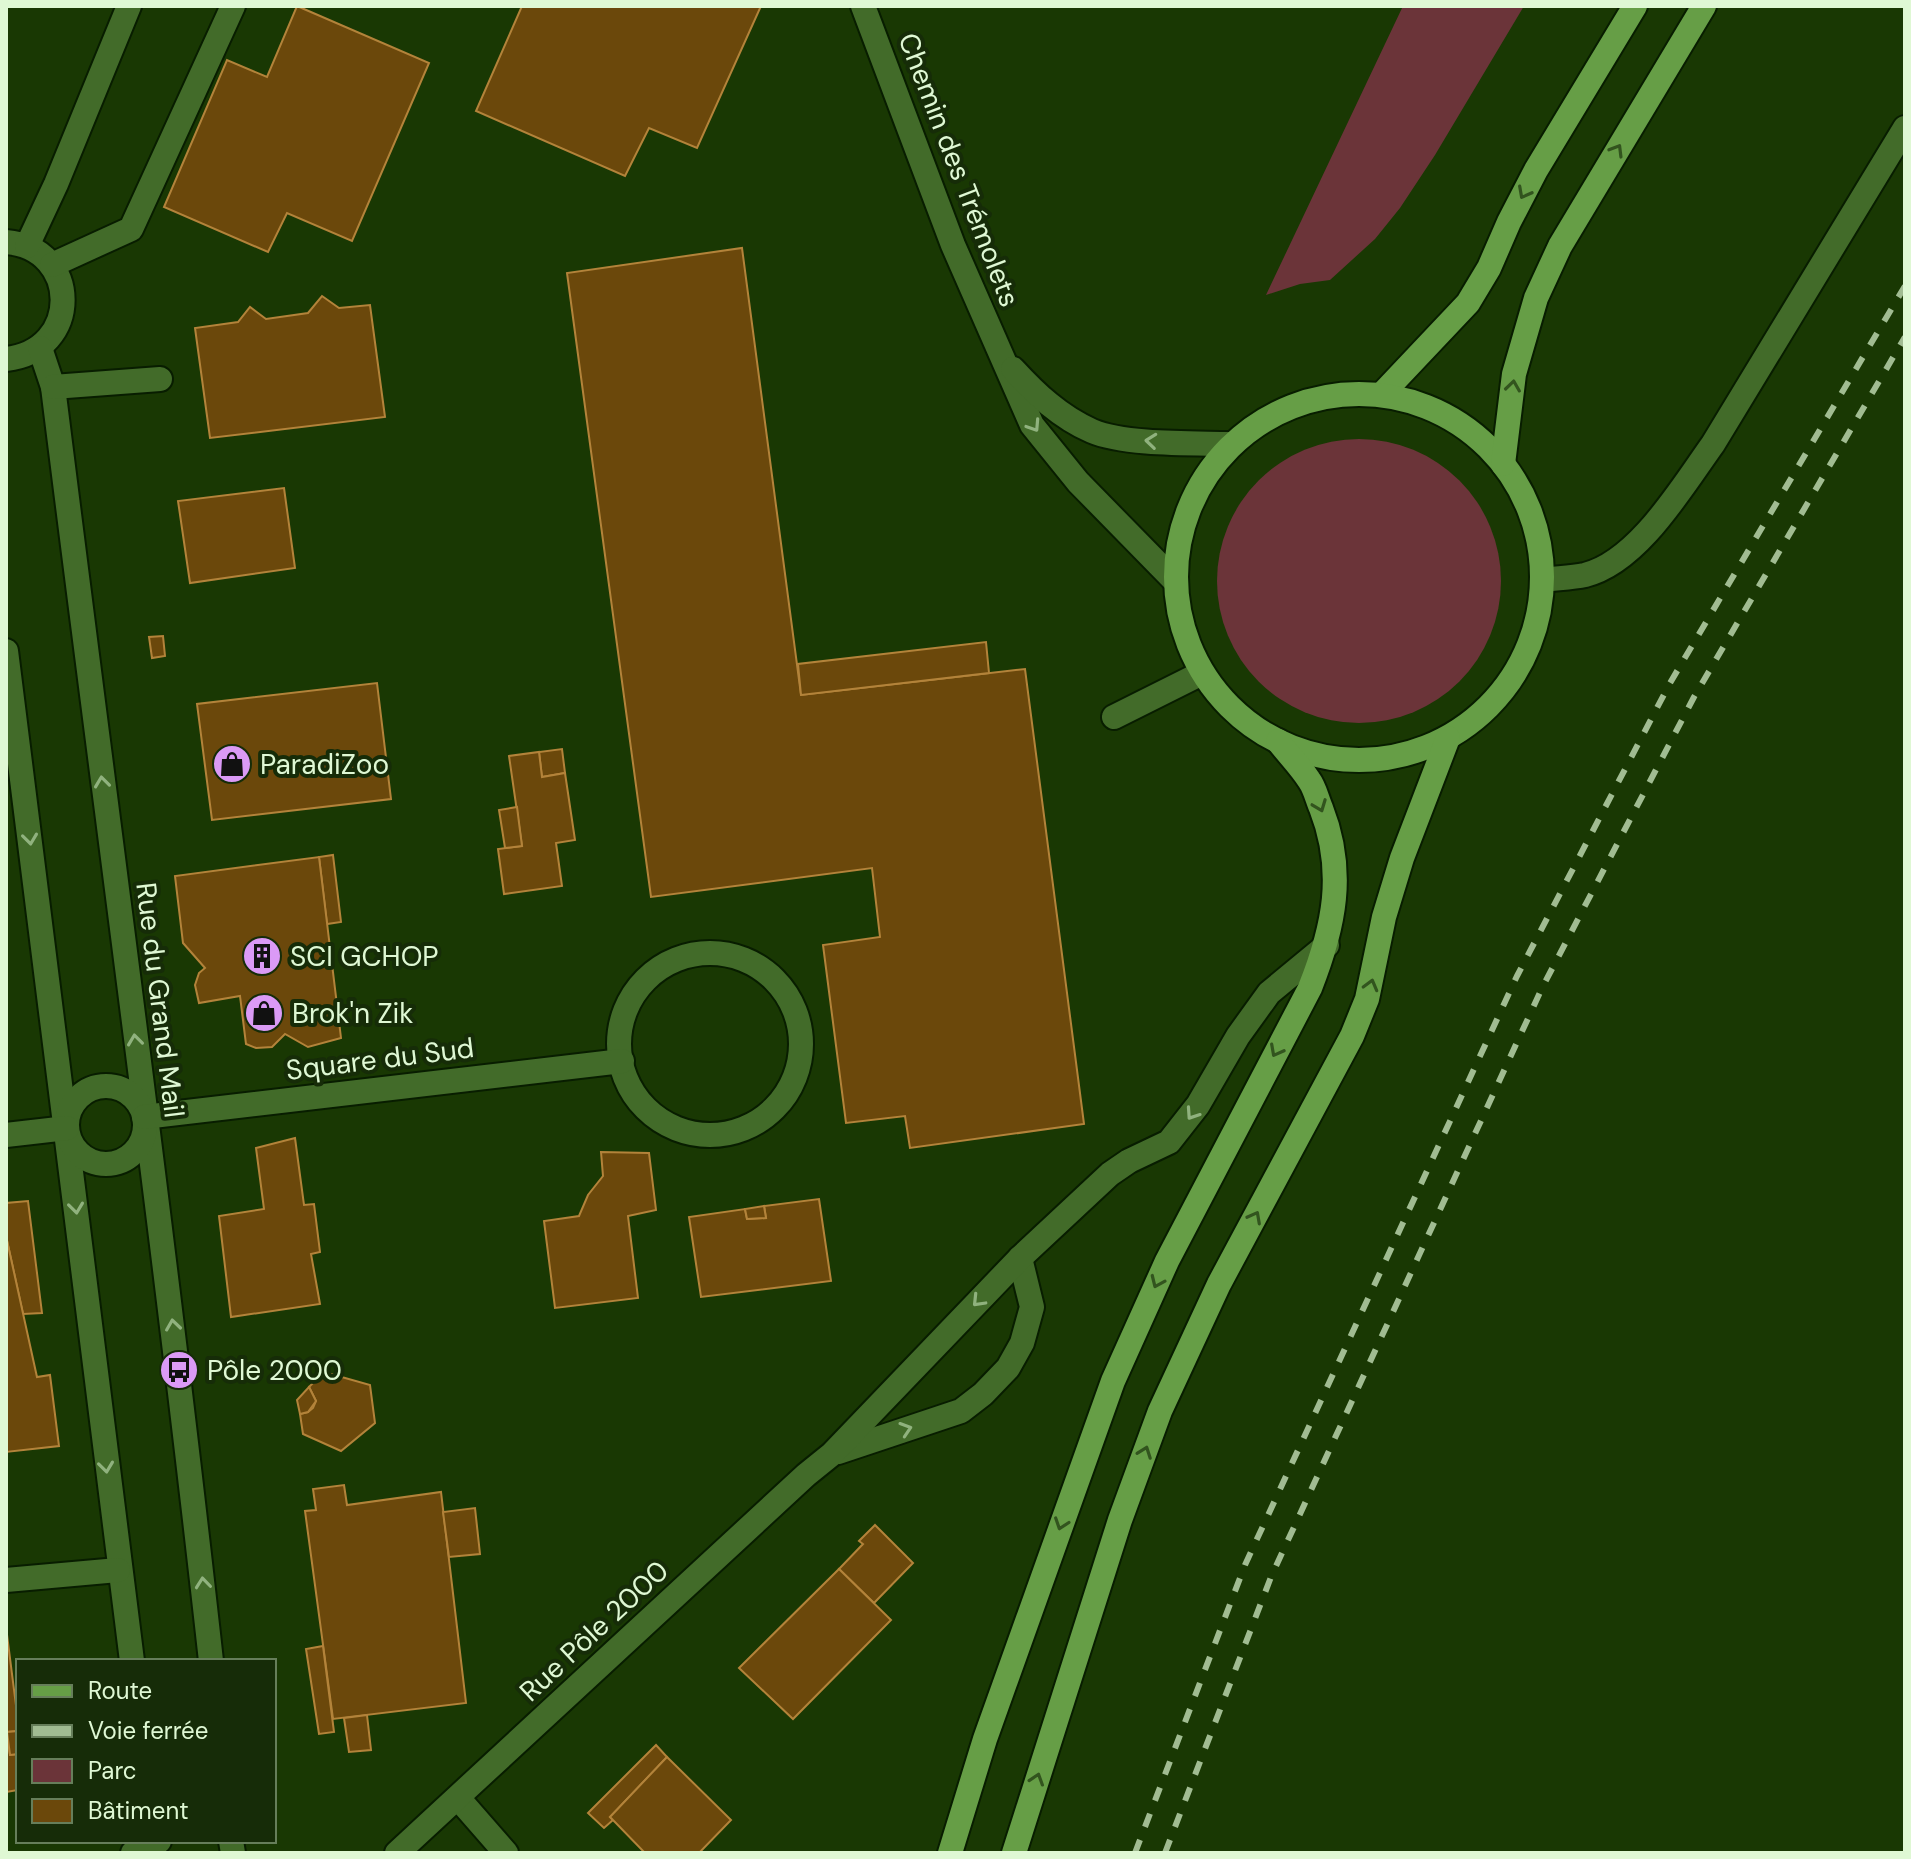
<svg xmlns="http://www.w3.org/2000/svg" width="1911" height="1859" viewBox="0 0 1911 1859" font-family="'DM Sans',sans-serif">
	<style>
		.green { fill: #6b3439 }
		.building { fill: #6b480b; stroke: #b3833a; stroke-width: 2 }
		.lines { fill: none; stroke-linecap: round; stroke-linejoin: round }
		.minor-casing { stroke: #081d00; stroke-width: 28 }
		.major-casing { stroke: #081d00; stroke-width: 28 }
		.minor { stroke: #426b29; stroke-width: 24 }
		.major { stroke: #669e46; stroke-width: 24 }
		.rail { stroke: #a1bc92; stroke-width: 6; stroke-dasharray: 14 14; stroke-linecap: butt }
		.oneway { stroke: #32541e }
		.oneway2 { stroke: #90b27e }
		.labels { text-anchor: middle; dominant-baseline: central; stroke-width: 8; stroke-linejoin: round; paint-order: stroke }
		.street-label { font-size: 28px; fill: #dff8d4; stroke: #162c08 }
		.poi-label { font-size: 28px; fill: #dff8d4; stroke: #162c08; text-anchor: start }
	</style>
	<rect width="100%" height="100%" fill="#193803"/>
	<!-- green -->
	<g class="green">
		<polygon points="1403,6 1524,6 1435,155 1400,208 1375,239 1330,280 1300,284 1266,295"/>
		<circle cx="1359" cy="581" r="142"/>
	</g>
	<!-- building -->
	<g class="building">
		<polygon points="297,6 429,63 352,241 287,213 268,252 164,207 227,60 267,77"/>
		<polygon points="522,6 761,6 697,148 649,128 625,176 476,111"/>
		<polygon points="742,248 801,695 1025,669 1084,1124 910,1148 905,1116 846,1123 823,945 880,937 872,868 651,897 567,273"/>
		<polygon points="322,296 339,308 370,305 385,417 210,438 195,328 238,322 250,307 266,319 308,313"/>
		<polygon points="284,488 295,568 190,583 178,501"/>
		<polygon points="163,636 165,656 152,658 149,637"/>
		<polygon points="986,642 989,673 801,695 798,664"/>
		<polygon points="377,683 391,799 212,820 197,704"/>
		<polygon points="562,749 565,773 542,777 539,752"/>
		<polygon points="539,752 542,777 565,773 575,840 556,843 562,886 504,894 498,849 522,846 509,756"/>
		<polygon points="517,807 522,846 505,848 499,810"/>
		<polygon points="333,855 341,922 327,924 319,857"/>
		<polygon points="319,857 341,1038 308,1047 285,1034 272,1047 256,1048 246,1044 240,996 199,1003 195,985 199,973 205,968 183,943 175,876"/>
		<polygon points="295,1138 304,1205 314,1204 320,1252 311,1254 320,1304 231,1317 219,1216 264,1209 256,1148"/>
		<polygon points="601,1152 649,1153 656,1210 628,1216 638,1298 555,1308 544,1221 579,1216 588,1195 603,1176"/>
		<polygon points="819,1199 831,1281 701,1297 689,1217 745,1209 747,1219 766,1218 764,1206"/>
		<polygon points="28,1201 42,1313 23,1314 6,1236 6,1203"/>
		<polygon points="764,1206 766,1218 747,1219 745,1209"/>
		<polygon points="6,1236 37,1377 50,1375 59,1446 6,1452"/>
		<polygon points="324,1372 370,1385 375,1423 341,1451 303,1434 300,1414 308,1412 313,1408 316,1401 309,1387"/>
		<polygon points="309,1387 316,1401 308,1412 300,1414 297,1400"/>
		<polygon points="344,1485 347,1505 441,1492 466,1703 333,1719 305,1511 316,1510 313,1489"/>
		<polygon points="475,1508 480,1554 449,1557 443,1512"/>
		<polygon points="875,1525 913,1563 874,1603 839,1569 863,1544 859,1541"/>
		<polygon points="839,1569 891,1620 793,1719 739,1668"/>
		<polygon points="6,1627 18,1721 18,1731 7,1732 10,1755 18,1754 18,1790 6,1792"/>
		<polygon points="323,1646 334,1732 319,1734 306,1649"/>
		<polygon points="367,1715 371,1750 349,1752 344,1718"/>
		<polygon points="18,1731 18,1754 10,1755 7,1732"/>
		<polygon points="656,1745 667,1757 610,1817 613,1820 604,1828 588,1813"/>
		<polygon points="667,1757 731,1820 699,1853 645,1853 610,1817"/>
	</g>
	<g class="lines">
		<defs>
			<g id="minor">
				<polyline points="863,6 953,245 1032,425 1078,482 1175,581"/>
				<path d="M6,242C81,248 82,351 6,359"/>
				<polyline points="27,246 56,184 129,6"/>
				<polyline points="52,265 131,229 233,6"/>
				<path d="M40,348L53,387C106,812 164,1236 211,1661"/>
				<path d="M1013,369C1036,394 1060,417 1092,431C1125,445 1192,443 1229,444"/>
				<polyline points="53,387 160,379"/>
				<path d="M1542,580C1556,578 1571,578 1585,575C1638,562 1682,487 1713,444L1905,128"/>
				<polyline points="6,651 132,1661"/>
				<polyline points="1114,717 1202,673"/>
				<circle cx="710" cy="1044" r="91"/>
				<circle cx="106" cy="1125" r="39"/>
				<polyline points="144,1117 622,1061"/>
				<polyline points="6,1135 67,1128"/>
				<polyline points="838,1452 961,1411 983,1394 1008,1368 1022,1343 1032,1307 1020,1258"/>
				<polyline points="6,1580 118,1570"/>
				<polyline points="458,1798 506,1853"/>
				<polyline points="231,1841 233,1853"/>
				<polyline points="133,1853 159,1841"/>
				<polyline points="397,1853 806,1475 832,1454 1020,1258 1110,1174 1129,1161 1169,1142 1198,1105 1238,1036 1269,993 1327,945"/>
			</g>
			<g id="major">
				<polyline points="1382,394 1468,303 1489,268 1509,222 1536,170 1635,6"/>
				<circle cx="1359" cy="577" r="183"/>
				<polyline points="1503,464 1514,374 1536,298 1560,246 1704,6"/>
				<path d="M950,1853L985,1739L1113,1381L1167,1261L1310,988C1334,927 1346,872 1321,808C1317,799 1315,788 1309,780C1300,766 1288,754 1278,741"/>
				<polyline points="1014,1853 1120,1520 1160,1411 1219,1284 1352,1036 1367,999 1384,917 1402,858 1448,738"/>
			</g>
		</defs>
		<!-- minor casing -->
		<use href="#minor" class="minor-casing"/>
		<!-- major casing -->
		<use href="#major" class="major-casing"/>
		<!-- minor -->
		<use href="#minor" class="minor"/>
		<!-- major -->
		<use href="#major" class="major"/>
		<!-- rail -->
		<g class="rail">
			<polyline points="1135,1853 1245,1565 1517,976 1670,683 1905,286"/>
			<polyline points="1165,1853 1271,1577 1542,988 1694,697 1905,337"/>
		</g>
	</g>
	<!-- one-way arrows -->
	<defs><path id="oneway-chevron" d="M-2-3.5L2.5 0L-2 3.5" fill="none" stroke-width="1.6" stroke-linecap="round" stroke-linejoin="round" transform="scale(2)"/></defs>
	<g class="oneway">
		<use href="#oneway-chevron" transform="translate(1617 150) rotate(-59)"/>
		<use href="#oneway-chevron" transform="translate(1524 193) rotate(118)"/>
		<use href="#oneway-chevron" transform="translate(1513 386) rotate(-82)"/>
		<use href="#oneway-chevron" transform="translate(1320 806) rotate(69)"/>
		<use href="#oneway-chevron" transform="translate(1371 985) rotate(-75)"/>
		<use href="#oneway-chevron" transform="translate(1276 1051) rotate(118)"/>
		<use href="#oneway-chevron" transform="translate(1255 1217) rotate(-62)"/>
		<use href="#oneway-chevron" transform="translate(1157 1282) rotate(114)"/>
		<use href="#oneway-chevron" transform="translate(1145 1452) rotate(-70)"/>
		<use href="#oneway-chevron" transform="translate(1061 1524) rotate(109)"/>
		<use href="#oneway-chevron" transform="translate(1037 1779) rotate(-72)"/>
	</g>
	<g class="oneway2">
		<use href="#oneway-chevron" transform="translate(1034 426) rotate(57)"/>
		<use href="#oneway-chevron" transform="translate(1151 441) rotate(-174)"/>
		<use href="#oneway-chevron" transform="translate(102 782) rotate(-97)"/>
		<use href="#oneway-chevron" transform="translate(30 839) rotate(83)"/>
		<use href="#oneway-chevron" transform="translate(135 1040) rotate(-97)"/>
		<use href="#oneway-chevron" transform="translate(1192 1114) rotate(124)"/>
		<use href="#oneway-chevron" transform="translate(76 1208) rotate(83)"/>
		<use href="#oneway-chevron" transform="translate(978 1301) rotate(134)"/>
		<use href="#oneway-chevron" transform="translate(173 1325) rotate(-98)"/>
		<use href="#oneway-chevron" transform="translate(906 1429) rotate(-18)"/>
		<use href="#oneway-chevron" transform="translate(106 1467) rotate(83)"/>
		<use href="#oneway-chevron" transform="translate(203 1583) rotate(-96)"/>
	</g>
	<!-- icons -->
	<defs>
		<symbol id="shop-disc" viewBox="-11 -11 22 22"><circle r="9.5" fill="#db9af6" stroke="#162c08"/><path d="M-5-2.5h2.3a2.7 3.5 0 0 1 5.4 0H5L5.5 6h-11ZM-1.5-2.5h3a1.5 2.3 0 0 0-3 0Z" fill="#111"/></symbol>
		<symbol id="building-disc" viewBox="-11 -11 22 22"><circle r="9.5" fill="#db9af6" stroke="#162c08"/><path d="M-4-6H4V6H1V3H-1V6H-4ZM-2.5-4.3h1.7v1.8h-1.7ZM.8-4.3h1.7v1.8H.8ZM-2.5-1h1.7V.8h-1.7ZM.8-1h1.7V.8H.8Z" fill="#111"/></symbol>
		<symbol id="bus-disc" viewBox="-11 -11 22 22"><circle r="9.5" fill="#db9af6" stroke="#162c08"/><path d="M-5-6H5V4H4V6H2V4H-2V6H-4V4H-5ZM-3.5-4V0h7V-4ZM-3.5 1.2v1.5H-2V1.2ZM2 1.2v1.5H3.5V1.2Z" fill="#111"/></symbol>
	</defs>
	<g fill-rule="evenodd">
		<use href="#shop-disc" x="210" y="742" width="44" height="44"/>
		<use href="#building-disc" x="240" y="934" width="44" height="44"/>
		<use href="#shop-disc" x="242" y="991" width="44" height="44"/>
		<use href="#bus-disc" x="157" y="1348" width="44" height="44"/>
	</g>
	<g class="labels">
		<!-- street labels -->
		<g class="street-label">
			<text transform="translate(959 170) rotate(69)">Chemin des Trémolets</text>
			<text transform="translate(160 1000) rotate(83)">Rue du Grand Mail</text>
			<text transform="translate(380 1059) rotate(-7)">Square du Sud</text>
			<text transform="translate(594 1631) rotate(-43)">Rue Pôle 2000</text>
		</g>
		<!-- poi labels -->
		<g class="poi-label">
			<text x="260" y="764">ParadiZoo</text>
			<text x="290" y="956">SCI GCHOP</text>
			<text x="292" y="1013">Brok'n Zik</text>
			<text x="207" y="1370">Pôle 2000</text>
		</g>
	</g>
	<!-- border -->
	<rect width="1911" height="1859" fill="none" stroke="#dff8d4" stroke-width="16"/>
	<!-- legend -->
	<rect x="16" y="1659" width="260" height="184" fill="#162c08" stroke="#667e5a" stroke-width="2"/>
	<rect x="32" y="1685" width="40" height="12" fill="#669e46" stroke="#667e5a" stroke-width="2"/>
	<text x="88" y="1699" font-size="24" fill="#dff8d4">Route</text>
	<rect x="32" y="1725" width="40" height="12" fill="#a1bc92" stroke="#667e5a" stroke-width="2"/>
	<text x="88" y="1739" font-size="24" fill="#dff8d4">Voie ferrée</text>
	<rect x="32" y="1759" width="40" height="24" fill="#6b3439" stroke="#667e5a" stroke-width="2"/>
	<text x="88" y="1779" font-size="24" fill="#dff8d4">Parc</text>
	<rect x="32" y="1799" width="40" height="24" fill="#6b480b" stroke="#667e5a" stroke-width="2"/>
	<text x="88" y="1819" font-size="24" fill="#dff8d4">Bâtiment</text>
</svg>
